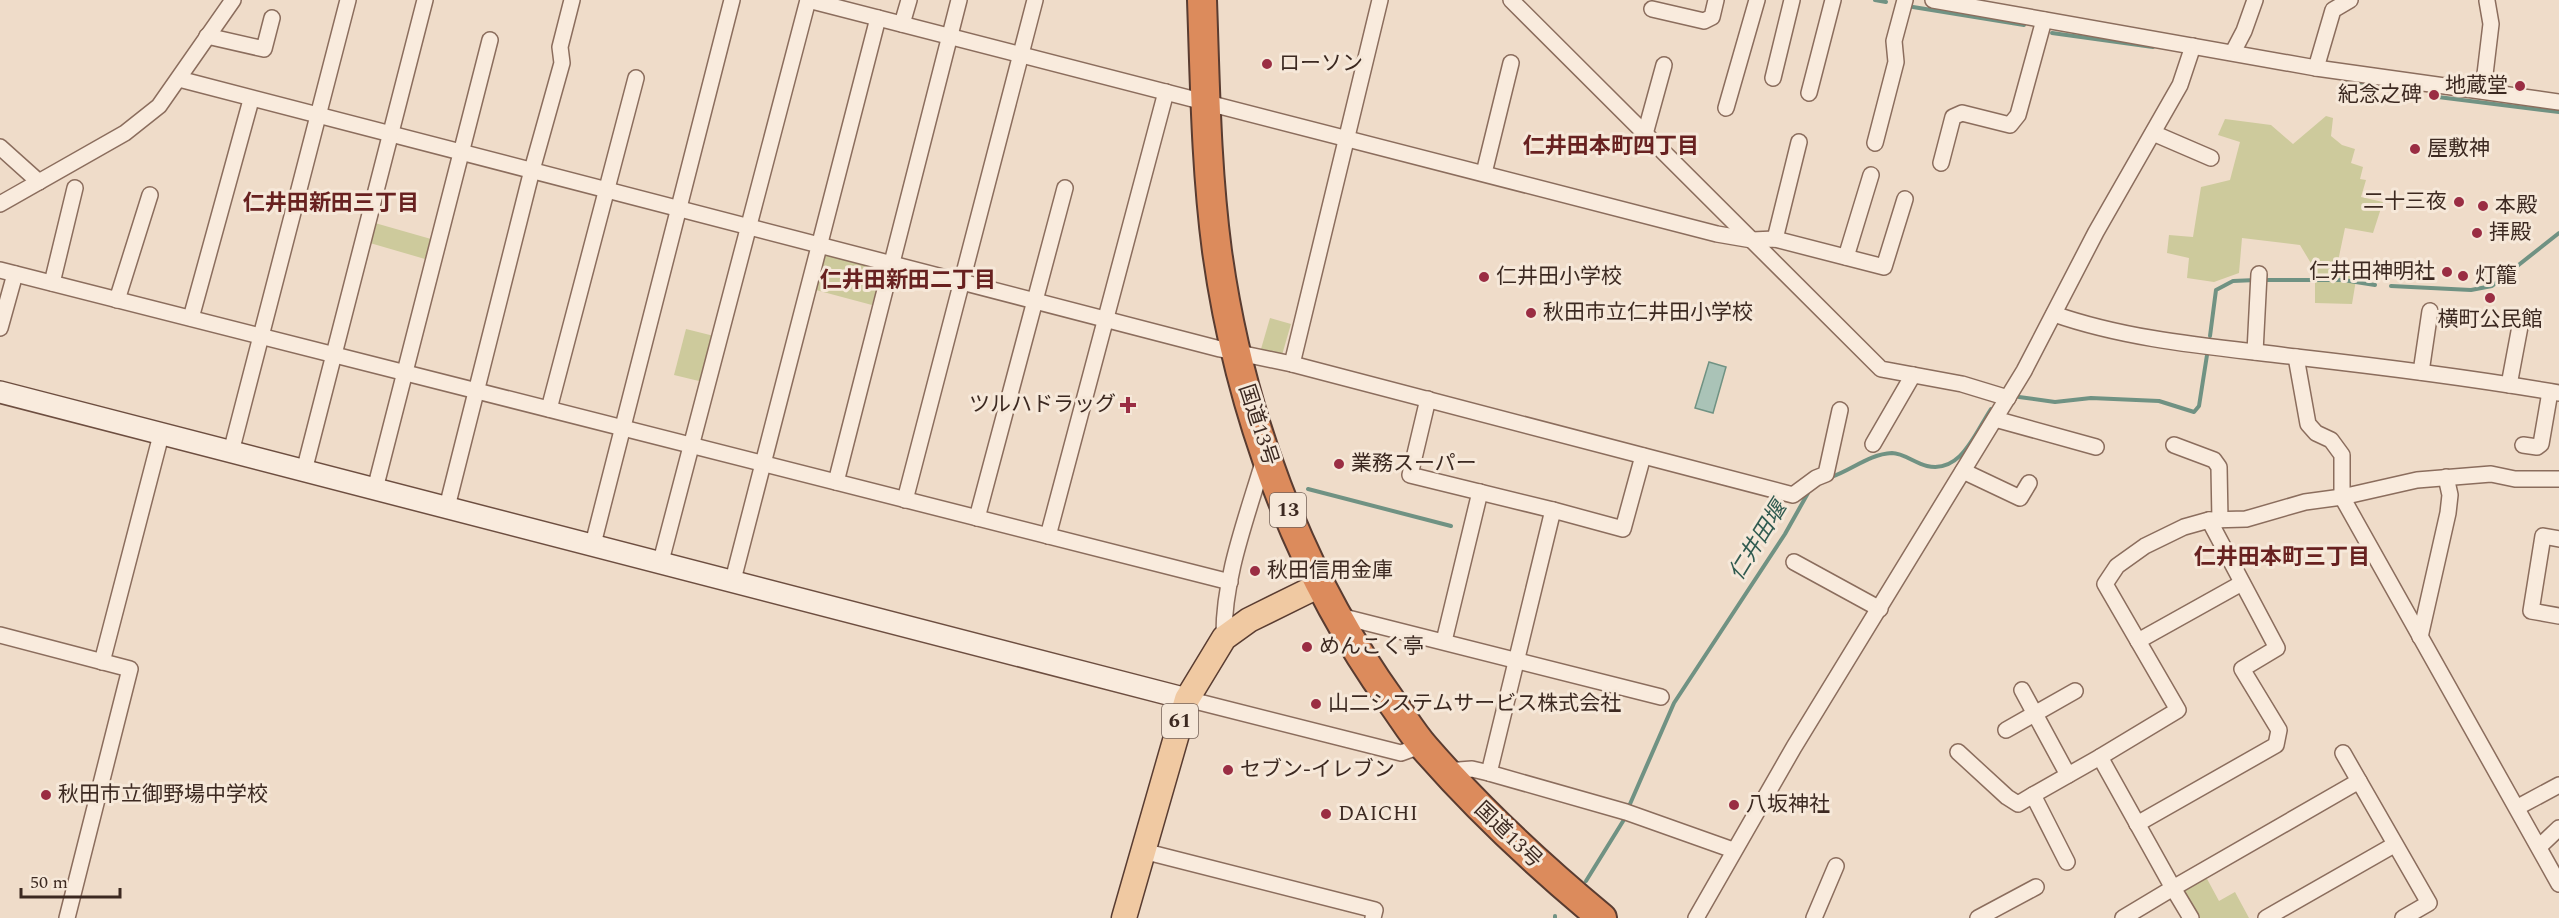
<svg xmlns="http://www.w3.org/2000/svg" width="2559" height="918" viewBox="0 0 2559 918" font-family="Spectral,'Noto Sans JP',serif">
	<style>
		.green { fill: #cdca9c }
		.water { fill: #aac3b7; stroke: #709283; stroke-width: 1.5 }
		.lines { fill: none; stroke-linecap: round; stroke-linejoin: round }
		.stream { stroke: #709283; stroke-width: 4 }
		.street-casing { stroke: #8b6d5d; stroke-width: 18 }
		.secondary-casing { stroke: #6d4e40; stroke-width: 24 }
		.primary-casing { stroke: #593c31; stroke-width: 27 }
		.highway-casing { stroke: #593c31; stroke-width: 32 }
		.street { stroke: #f9ebdd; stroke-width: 15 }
		.secondary { stroke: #f9ebdd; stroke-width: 21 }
		.primary { stroke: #f0c9a2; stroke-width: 24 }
		.highway { stroke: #dc8b5c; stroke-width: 28 }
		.poi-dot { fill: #9a2d43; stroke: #f6e8d9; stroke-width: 2 }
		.labels { text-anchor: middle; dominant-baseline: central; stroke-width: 6; stroke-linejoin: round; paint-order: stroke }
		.shield { fill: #f6e8d9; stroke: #746258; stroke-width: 1.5 }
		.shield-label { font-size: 20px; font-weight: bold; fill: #3c2921 }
		.poi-label { font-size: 21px; fill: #3c2921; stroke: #f6e8d9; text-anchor: start }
		.street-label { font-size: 21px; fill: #3c2921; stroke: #f6e8d9 }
		.neighbourhood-label { font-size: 22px; font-weight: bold; fill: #682120; stroke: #f6e8d9 }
		.water-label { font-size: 22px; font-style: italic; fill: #305b50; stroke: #f6e8d9 }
	</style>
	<rect width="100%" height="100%" fill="#efdcc9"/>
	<!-- green -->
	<g class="green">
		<polygon points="2326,116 2333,118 2331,136 2342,145 2355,149 2351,163 2363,167 2360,179 2366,180 2361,197 2383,202 2373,233 2345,228 2337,266 2357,274 2352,304 2315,303 2315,270 2300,245 2242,238 2239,273 2214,282 2187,278 2189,258 2167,253 2169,235 2193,237 2201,187 2230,180 2240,142 2218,135 2225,119 2271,125 2293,144"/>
		<polygon points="375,223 431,239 425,259 370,243"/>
		<polygon points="822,253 882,270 872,305 812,289"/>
		<polygon points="1270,318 1291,324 1282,355 1261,349"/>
		<polygon points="686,329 714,336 703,382 674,375"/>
		<polygon points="2206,877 2219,901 2235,892 2249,918 2197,918 2182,891"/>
	</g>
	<!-- water -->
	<polygon class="water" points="1709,362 1726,367 1713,413 1695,408"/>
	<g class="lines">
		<!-- stream -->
		<g class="stream">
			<polyline points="1875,0 1886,2"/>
			<polyline points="1913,7 2024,25"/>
			<polyline points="2052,33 2153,47"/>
			<polyline points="2344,79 2420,94"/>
			<polyline points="2438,97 2559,112"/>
			<polyline points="2264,280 2343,280 2375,285"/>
			<polyline points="2391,286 2471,290 2492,286 2559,233"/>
			<polyline points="2210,336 2216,290 2233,281 2256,280"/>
			<polyline points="2019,397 2055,402 2091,398 2159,401 2194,412 2199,406 2207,355"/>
			<path d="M1831,477C1852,470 1869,454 1892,453C1903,453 1915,463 1927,466C1961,474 1975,433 1991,409"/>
			<polyline points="1308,489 1451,526"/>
			<polyline points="1630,804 1674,703 1785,534 1808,493"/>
			<polyline points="1586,881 1625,818"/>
			<polyline points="1555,918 1555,916"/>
		</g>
		<defs>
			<g id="street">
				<polyline points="808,0 1717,234 1752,240 1775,239 1884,267 1905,199"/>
				<polyline points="1511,0 1881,369 1962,384 2008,398"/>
				<polyline points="1933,0 2316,68 2559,102"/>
				<polyline points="1652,9 1704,21 1712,17 1716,0"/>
				<polyline points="902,24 909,0"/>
				<polyline points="207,36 264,49 272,18"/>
				<polyline points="2233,52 2244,31 2255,0"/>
				<polyline points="2316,68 2333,10 2350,0"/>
				<polyline points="1773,78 1792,0"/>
				<polyline points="179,79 1220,349 1292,364 1793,495 1816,478 1826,474 1840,410"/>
				<polyline points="2483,91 2491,24 2487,1"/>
				<polyline points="1809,93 1833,0"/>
				<polyline points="1726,108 1757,0"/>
				<polyline points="2153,133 2211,158"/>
				<polyline points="1645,134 1664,65"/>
				<polyline points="1875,143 1896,62 1894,41 1905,0"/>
				<polyline points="0,147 39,182"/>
				<polyline points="1941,163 1953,117 1962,113 2010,125 2018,115 2044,20"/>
				<polyline points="1484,173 1511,63"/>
				<polyline points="0,204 125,133 159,106 233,0"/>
				<polyline points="1775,239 1799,142"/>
				<polyline points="1846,257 1871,175"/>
				<polyline points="0,270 1230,582"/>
				<polyline points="52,283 75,188"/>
				<polyline points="117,300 150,195"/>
				<path d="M2054,314C2131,341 2216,347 2296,357C2384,367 2472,378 2559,393"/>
				<polyline points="191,318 251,100"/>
				<polyline points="0,328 15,274"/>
				<polyline points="2255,352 2259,274"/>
				<polyline points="2296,357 2308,424 2316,433 2331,440 2342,455 2342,497 2559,884"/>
				<polyline points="1292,364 1380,0"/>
				<polyline points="2421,372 2430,311"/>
				<polyline points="2509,385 2521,321"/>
				<polyline points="1428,399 1410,475 1553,510"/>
				<polyline points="549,409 636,78"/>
				<polyline points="1995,419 2096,447"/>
				<polyline points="1873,444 1913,375"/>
				<polyline points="2174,445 2214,460 2219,467 2220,520"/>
				<polyline points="2523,445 2537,447 2541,444 2550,392"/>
				<polyline points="231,452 348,0"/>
				<polyline points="304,471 425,0"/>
				<polyline points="1963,471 2020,498 2029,483"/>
				<polyline points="836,482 959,0"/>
				<polyline points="375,489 490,40"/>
				<polyline points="905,500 1035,0"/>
				<polyline points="447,507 532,170 562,63 560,47 572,0"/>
				<polyline points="977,518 1065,188"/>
				<polyline points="1048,536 1166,92"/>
				<polyline points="2559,539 2543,536 2531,611 2559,616"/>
				<polyline points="593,544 732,0"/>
				<polyline points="661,561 808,0"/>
				<polyline points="1794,562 1880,609"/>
				<polyline points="733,580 878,18"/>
				<polyline points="1336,615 1661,697"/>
				<polyline points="0,635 130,669 67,918"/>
				<polyline points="2420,637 2448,513 2450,495 2446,477"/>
				<path d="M1224,638C1223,578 1247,517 1264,459"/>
				<polyline points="1444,641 1480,492"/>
				<polyline points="2138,641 2242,583"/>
				<polyline points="102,662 161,435"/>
				<polyline points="2022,690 2068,775"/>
				<polyline points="1187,699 1401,753 1423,745"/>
				<polyline points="2006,730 2075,691"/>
				<polyline points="1958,752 2007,797 2018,804 2033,795"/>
				<polyline points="2343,753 2359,781"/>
				<polyline points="2100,757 2178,710 2105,584 2117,566 2145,546 2184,527 2209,520 2246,519 2305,502 2342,497 2417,480 2491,474 2515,479 2559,479"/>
				<polyline points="1446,771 1472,769 1489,773 1626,812 1733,850"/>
				<polyline points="1489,773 1553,510 1623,529 1643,456"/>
				<polyline points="2518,807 2559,785"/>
				<polyline points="2137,824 2276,745 2279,730 2242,669 2277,648 2209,520"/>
				<polyline points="2540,846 2559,828"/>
				<polyline points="1143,851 1375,910 1373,918"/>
				<polyline points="2067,862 2033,795 2100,757 2173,888 2123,918"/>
				<polyline points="1696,918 1794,747 2024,371 2096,232 2180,85 2193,46"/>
				<polyline points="1814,918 1836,866"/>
				<polyline points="1978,918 2036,887"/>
				<polyline points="2191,918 2173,888 2359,781 2429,903 2403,918"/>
				<polyline points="2266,918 2394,845"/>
			</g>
			<polyline id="secondary" points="0,392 1187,699"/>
			<polyline id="primary" points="1124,918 1187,699 1224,638 1249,620 1320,585"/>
			<path id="highway" d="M1202,0C1205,83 1206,168 1217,251C1239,410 1297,570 1391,701C1402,716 1412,733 1425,748C1479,810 1538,865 1602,918"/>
		</defs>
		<!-- street casing -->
		<use href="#street" class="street-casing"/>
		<!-- secondary casing -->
		<use href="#secondary" class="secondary-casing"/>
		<!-- primary casing -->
		<use href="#primary" class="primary-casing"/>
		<!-- highway casing -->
		<use href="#highway" class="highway-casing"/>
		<!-- street -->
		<use href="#street" class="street"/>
		<!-- secondary -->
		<use href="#secondary" class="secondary"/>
		<!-- primary -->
		<use href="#primary" class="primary"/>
		<!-- highway -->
		<use href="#highway" class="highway"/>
	</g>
	<!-- markers -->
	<g class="poi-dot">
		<circle cx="1267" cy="64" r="6"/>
		<circle cx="2520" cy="86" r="6"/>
		<circle cx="2434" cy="95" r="6"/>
		<circle cx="2415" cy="149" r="6"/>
		<circle cx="2459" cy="202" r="6"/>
		<circle cx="2483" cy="206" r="6"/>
		<circle cx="2477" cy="233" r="6"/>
		<circle cx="2447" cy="272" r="6"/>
		<circle cx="2463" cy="276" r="6"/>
		<circle cx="1484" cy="277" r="6"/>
		<circle cx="2490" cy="298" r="6"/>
		<circle cx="1531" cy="313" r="6"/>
		<path d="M1125 396h6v6h6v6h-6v6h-6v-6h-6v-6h6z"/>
		<circle cx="1339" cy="464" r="6"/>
		<circle cx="1255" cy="571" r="6"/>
		<circle cx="1307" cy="647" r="6"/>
		<circle cx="1316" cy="704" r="6"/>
		<circle cx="1228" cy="770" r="6"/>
		<circle cx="46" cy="795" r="6"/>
		<circle cx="1734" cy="805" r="6"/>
		<circle cx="1326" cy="814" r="6"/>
	</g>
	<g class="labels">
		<!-- shield labels -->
		<g class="shield">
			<rect x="1270" y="493" width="36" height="34" rx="4.5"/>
			<rect x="1162" y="704" width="36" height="34" rx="4.5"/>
		</g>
		<g class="shield-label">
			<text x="1288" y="510">13</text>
			<text x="1180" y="721">61</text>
		</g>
		<!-- poi labels -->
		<g class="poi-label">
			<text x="1279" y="64">ローソン</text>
			<text x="2508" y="86" text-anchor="end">地蔵堂</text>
			<text x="2422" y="95" text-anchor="end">紀念之碑</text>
			<text x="2427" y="149">屋敷神</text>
			<text x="2447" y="202" text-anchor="end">二十三夜</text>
			<text x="2495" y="206">本殿</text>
			<text x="2489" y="233">拝殿</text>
			<text x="2435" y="272" text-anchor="end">仁井田神明社</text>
			<text x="2475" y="276">灯籠</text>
			<text x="1496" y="277">仁井田小学校</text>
			<text x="1543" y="313">秋田市立仁井田小学校</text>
			<text x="2490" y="320" text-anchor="middle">横町公民館</text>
			<text x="1116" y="405" text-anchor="end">ツルハドラッグ</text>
			<text x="1351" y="464">業務スーパー</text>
			<text x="1267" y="571">秋田信用金庫</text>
			<text x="1319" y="647">めんこく亭</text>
			<text x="1328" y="704">山二システムサービス株式会社</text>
			<text x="1240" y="770">セブン-イレブン</text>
			<text x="58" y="795">秋田市立御野場中学校</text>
			<text x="1746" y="805">八坂神社</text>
			<text x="1338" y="814">DAICHI</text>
		</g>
		<!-- street labels -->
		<g class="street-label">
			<text transform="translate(1258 425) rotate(72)">国道13号</text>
			<text transform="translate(1508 835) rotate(44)">国道13号</text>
		</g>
		<!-- neighbourhood labels -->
		<g class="neighbourhood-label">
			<text x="1611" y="146">仁井田本町四丁目</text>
			<text x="331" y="203">仁井田新田三丁目</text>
			<text x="908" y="280">仁井田新田二丁目</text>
			<text x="2282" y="557">仁井田本町三丁目</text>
		</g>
		<!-- water labels -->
		<g class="water-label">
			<text transform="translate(1758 541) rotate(-58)">仁井田堰</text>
		</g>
	</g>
	<!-- scale -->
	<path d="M21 888v9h99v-9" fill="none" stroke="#3c2921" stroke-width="3"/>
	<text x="30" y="888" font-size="18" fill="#3c2921" stroke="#f6e8d9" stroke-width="4.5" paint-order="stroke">50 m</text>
</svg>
